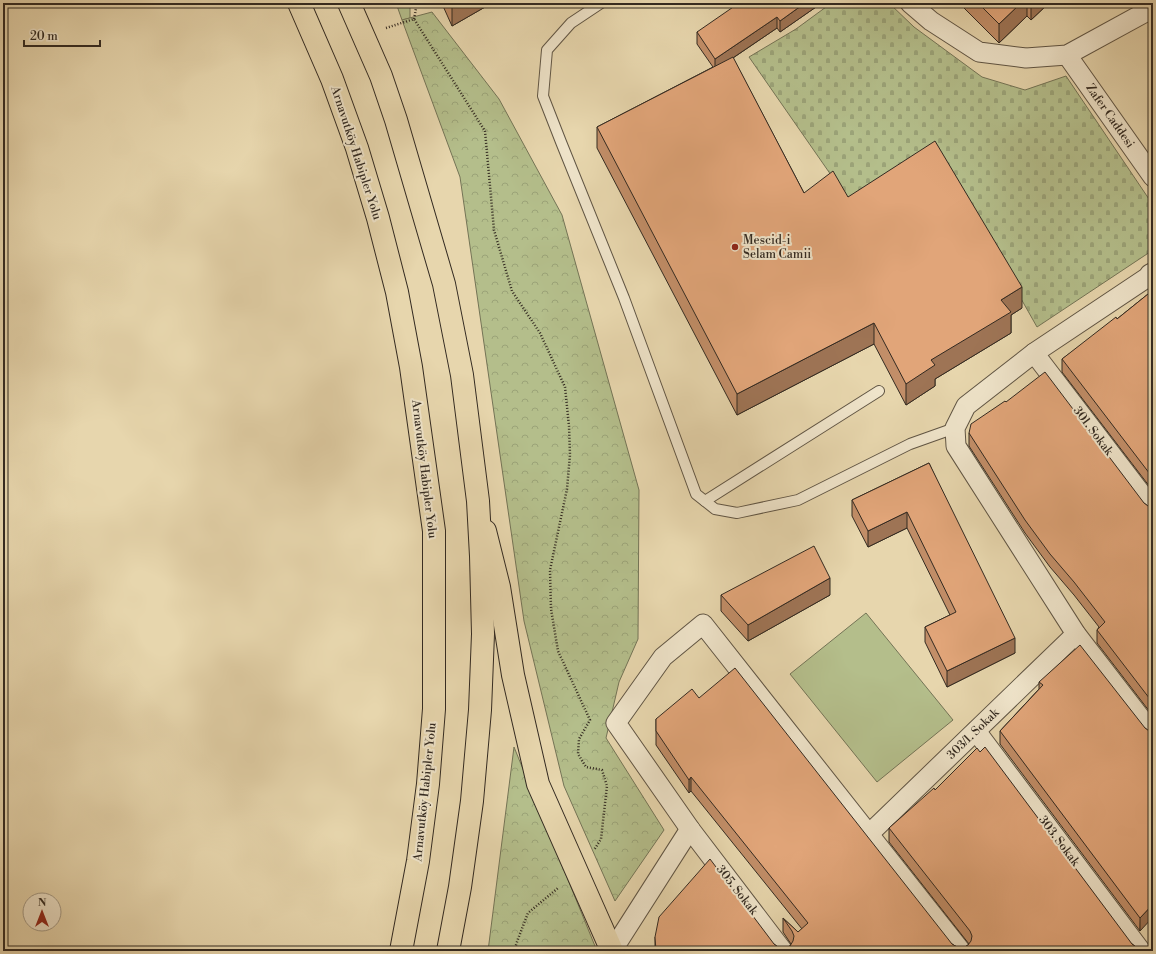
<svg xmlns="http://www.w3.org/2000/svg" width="1156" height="954" viewBox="0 0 1156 954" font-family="'Libre Bodoni',serif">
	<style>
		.green { fill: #b4be8b; stroke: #747456 }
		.cemetery { fill: url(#cemetery-stones); stroke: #747456 }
		.park { fill: url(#park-crowns); stroke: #747456 }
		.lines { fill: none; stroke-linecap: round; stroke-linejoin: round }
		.service-casing { stroke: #605544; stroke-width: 12 }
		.minor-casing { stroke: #605544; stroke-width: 21 }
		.tertiary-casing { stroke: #605544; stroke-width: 24 }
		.primary-casing { stroke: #332a21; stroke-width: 24 }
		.trunk-casing { stroke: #332a21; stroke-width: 24 }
		.path { stroke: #332a21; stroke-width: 2.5; stroke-dasharray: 1 2; stroke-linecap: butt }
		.service { stroke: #efe4ca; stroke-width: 10 }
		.minor { stroke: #efe4ca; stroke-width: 19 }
		.tertiary { stroke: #efe4ca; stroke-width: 22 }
		.primary { stroke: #e7d6ad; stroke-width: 22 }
		.trunk { stroke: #e7d6ad; stroke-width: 22 }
		.wall { fill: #c28e68; stroke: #332a21 }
		.shaded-wall { fill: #9e7455; stroke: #332a21 }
		.building { fill: #e1a579; stroke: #332a21 }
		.poi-dot { fill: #8f2418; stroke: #efe4ca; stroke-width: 1.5 }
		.labels { text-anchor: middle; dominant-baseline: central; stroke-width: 4; stroke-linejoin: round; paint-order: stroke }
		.street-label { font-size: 12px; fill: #332a21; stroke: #efe4ca }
		.poi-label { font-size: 12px; fill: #332a21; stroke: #efe4ca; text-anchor: start }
	</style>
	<defs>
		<pattern id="cemetery-stones" width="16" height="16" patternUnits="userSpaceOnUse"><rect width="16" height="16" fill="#b4be8b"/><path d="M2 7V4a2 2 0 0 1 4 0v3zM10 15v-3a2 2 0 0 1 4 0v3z" fill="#9ba378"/></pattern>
		<pattern id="park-crowns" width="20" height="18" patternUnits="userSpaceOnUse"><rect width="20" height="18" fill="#b4be8b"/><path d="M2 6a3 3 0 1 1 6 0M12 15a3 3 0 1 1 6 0" fill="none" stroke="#9ba378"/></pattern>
	</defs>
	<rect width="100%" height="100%" fill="#e7d6ad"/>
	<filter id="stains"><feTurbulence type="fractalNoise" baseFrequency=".005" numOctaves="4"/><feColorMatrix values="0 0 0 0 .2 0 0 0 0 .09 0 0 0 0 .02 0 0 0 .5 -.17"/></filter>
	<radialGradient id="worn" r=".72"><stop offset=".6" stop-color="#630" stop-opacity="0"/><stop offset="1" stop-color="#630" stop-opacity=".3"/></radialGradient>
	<!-- green -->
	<g class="green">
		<polygon points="396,3 410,3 410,18 402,20"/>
		<polygon points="866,613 953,720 877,782 790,674"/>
	</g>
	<!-- cemetery -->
	<polygon class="cemetery" points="824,3 889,3 914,27 982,77 1025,90 1066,76 1153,205 1153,250 1037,327 941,157 856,211 749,57 796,29 826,7"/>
	<!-- park -->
	<g class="park">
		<polygon points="432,12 499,99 562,215 639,490 638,639 619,682 606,738 664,830 615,901 564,786 524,621 460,177 402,20"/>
		<polygon points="514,747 597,951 488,951"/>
	</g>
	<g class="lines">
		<defs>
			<g id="service">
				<polyline points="601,3 571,23 547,50 543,96 561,142 624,298 696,494 715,509 737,513 798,500 910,444 955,428"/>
				<polyline points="705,501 879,391"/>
			</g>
			<g id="minor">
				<polyline points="910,3 931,21 979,52 1026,58 1067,55 1153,8"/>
				<polyline points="1067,55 1153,177"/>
				<polyline points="1151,275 1034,353 966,406 955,428 956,446 1076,634 1153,734"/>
				<polyline points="1034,353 1153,509"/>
				<polyline points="976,731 1141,951"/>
				<polyline points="869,834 1076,634"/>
				<polyline points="612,951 690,829"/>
				<polyline points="783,951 690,829 616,723 663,657 703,624 961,951"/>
			</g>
			<polyline id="tertiary" points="1153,274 1151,275 1153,278"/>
			<polyline id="primary" points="485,531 499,587 513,675 538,784 612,951"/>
			<g id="trunk">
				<polyline points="299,3 332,79 357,148 378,218 397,292 411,367 434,531 434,709 428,784 418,861 401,951"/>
				<polyline points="349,3 381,76 396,120 444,284 462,375 478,501 481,556 483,634 480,710 472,801 460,887 448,951"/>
			</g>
		</defs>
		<!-- service casing -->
		<use href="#service" class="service-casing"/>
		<!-- minor casing -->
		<use href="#minor" class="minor-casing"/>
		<!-- tertiary casing -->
		<use href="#tertiary" class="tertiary-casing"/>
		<!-- primary casing -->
		<use href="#primary" class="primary-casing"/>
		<!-- trunk casing -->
		<use href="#trunk" class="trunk-casing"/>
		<!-- path -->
		<g class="path">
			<polyline points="414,19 417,3"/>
			<polyline points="386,28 414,19 485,131 494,230 512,291 540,333 565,387 569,426 570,455 567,489 550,570 551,609 558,651 590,720 579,739 578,754 586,767 602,770 607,786 601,839 594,850"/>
			<polyline points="514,951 518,939 528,913 558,888"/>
		</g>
		<!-- service -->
		<use href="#service" class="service"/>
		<!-- minor -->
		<use href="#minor" class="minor"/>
		<!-- tertiary -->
		<use href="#tertiary" class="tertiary"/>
		<!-- primary -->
		<use href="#primary" class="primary"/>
		<!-- trunk -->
		<use href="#trunk" class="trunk"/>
	</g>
	<!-- wall -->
	<g class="wall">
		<polygon points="443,3 492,3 452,26 443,6"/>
		<polygon points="816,3 816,7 780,32 777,28 733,58 804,193 848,197 1022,308 1011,315 1011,333 935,379 935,386 906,405 874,344 737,415 597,148 597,127 713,67 697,44 697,32"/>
		<polygon points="959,3 1049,3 1031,20 1027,16 999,43"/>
		<polygon points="1153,290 1153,491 1062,372 1062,359 1117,319"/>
		<polygon points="1006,402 1148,506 1153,507 1153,716 1097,643 1097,630 1099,627 1074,595 1050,567 1025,533 969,446 969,433"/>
		<polygon points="929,463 1015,653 947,687 925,642 925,627 950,615 907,528 868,547 852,516 852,500"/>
		<polygon points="721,595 830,595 748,641 721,611"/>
		<polygon points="1039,682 1145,728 1149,731 1140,931 1000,744 1000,731 1039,689"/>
		<polygon points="699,698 952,944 957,947 963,948 968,945 969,944 889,842 889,828 935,790 1136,947 1143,951 655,951 655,937 774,944 778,947 785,948 790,946 791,944 783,932 783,918 798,932 802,929 691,791 689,793 656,745 656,719"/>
	</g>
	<!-- shaded-wall -->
	<g class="shaded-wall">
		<polygon points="457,3 492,3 452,26 452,6"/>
		<polygon points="805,3 816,3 816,7 780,32 780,21"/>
		<polygon points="1021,3 1027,3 1027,16 999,43 999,24"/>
		<polygon points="1031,3 1049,3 1031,20"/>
		<polygon points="777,17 777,28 715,70 715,59"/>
		<polygon points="1022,287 1022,308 1011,315 1011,333 935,379 935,386 906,405 906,384 931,360 1001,300"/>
		<polygon points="874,323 874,344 737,415 737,394"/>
		<polygon points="907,512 907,528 868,547 868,531"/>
		<polygon points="830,578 830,595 748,641 748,625"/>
		<polygon points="1015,638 1015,653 947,687 947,671"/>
		<polygon points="691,777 691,791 689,793 689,780"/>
		<polygon points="1153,904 1153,917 1140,931 1140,918"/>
	</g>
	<!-- building -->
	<g class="building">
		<polygon points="450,3 457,3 452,6"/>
		<polygon points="739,3 805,3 780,21 777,17 715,59 697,32"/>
		<polygon points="978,3 1021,3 999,24"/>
		<polygon points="733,57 804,193 833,171 848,197 935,141 1022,287 1001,300 1011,312 931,360 935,365 906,384 874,323 737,394 597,127"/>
		<polygon points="1153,290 1153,478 1062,359 1116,317 1117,319"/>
		<polygon points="1045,372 1144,503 1148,506 1153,507 1153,703 1097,630 1105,622 1074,582 1050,554 1025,520 969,433 971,424 1005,401 1006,402"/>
		<polygon points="929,463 1015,638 947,671 925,627 956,612 907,512 868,531 852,500"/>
		<polygon points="814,546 830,578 748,625 721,595"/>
		<polygon points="1080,645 1145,728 1149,731 1153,732 1153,904 1140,918 1000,731 1043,685 1039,682"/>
		<polygon points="735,668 952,944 957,947 963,948 968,945 971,941 972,936 970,931 889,828 934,788 935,790 977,748 980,752 985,747 1132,944 1136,947 1140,948 1143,951 656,951 655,937 659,917 710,859 774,944 778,947 785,948 790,946 793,941 794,936 792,931 783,918 798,932 808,923 691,777 689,780 656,731 656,719 692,689 699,698"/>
	</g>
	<!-- markers -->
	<circle class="poi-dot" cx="735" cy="247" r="4"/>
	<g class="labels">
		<!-- street labels -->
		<g class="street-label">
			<text transform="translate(1110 116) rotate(55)">Zafer Caddesi</text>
			<text transform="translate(356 153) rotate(72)">Arnavutköy Habipler Yolu</text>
			<text transform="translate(1093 431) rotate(53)">301. Sokak</text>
			<text transform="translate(424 469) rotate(83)">Arnavutköy Habipler Yolu</text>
			<text transform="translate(973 734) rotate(-44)">303/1. Sokak</text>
			<text transform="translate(425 792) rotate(-84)">Arnavutköy Habipler Yolu</text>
			<text transform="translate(1059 841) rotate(53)">303. Sokak</text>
			<text transform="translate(737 890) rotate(52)">305. Sokak</text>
		</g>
		<!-- poi labels -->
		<g class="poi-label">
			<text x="743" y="240">Mescid-i<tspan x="743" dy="14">Selam Camii</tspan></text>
		</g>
	</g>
	<!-- margin -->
	<rect width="1156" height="954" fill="none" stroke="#e7d6ad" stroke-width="16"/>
	<rect x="4" y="4" width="1148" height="946" fill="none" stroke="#332a21" stroke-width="2"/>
	<rect x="8" y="8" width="1140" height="938" fill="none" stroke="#332a21"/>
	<!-- north arrow -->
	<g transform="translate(42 912)"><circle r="19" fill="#efe4ca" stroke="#a49a86"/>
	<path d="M0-3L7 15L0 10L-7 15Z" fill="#8f2418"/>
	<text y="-6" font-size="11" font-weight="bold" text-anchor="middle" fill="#332a21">N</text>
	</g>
	<!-- scale -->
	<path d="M24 40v6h76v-6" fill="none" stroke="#332a21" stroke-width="2"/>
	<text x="30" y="40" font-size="12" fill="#332a21" stroke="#efe4ca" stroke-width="3" paint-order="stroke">20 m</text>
	<rect width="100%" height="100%" filter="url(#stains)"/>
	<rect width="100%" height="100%" fill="url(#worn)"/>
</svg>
